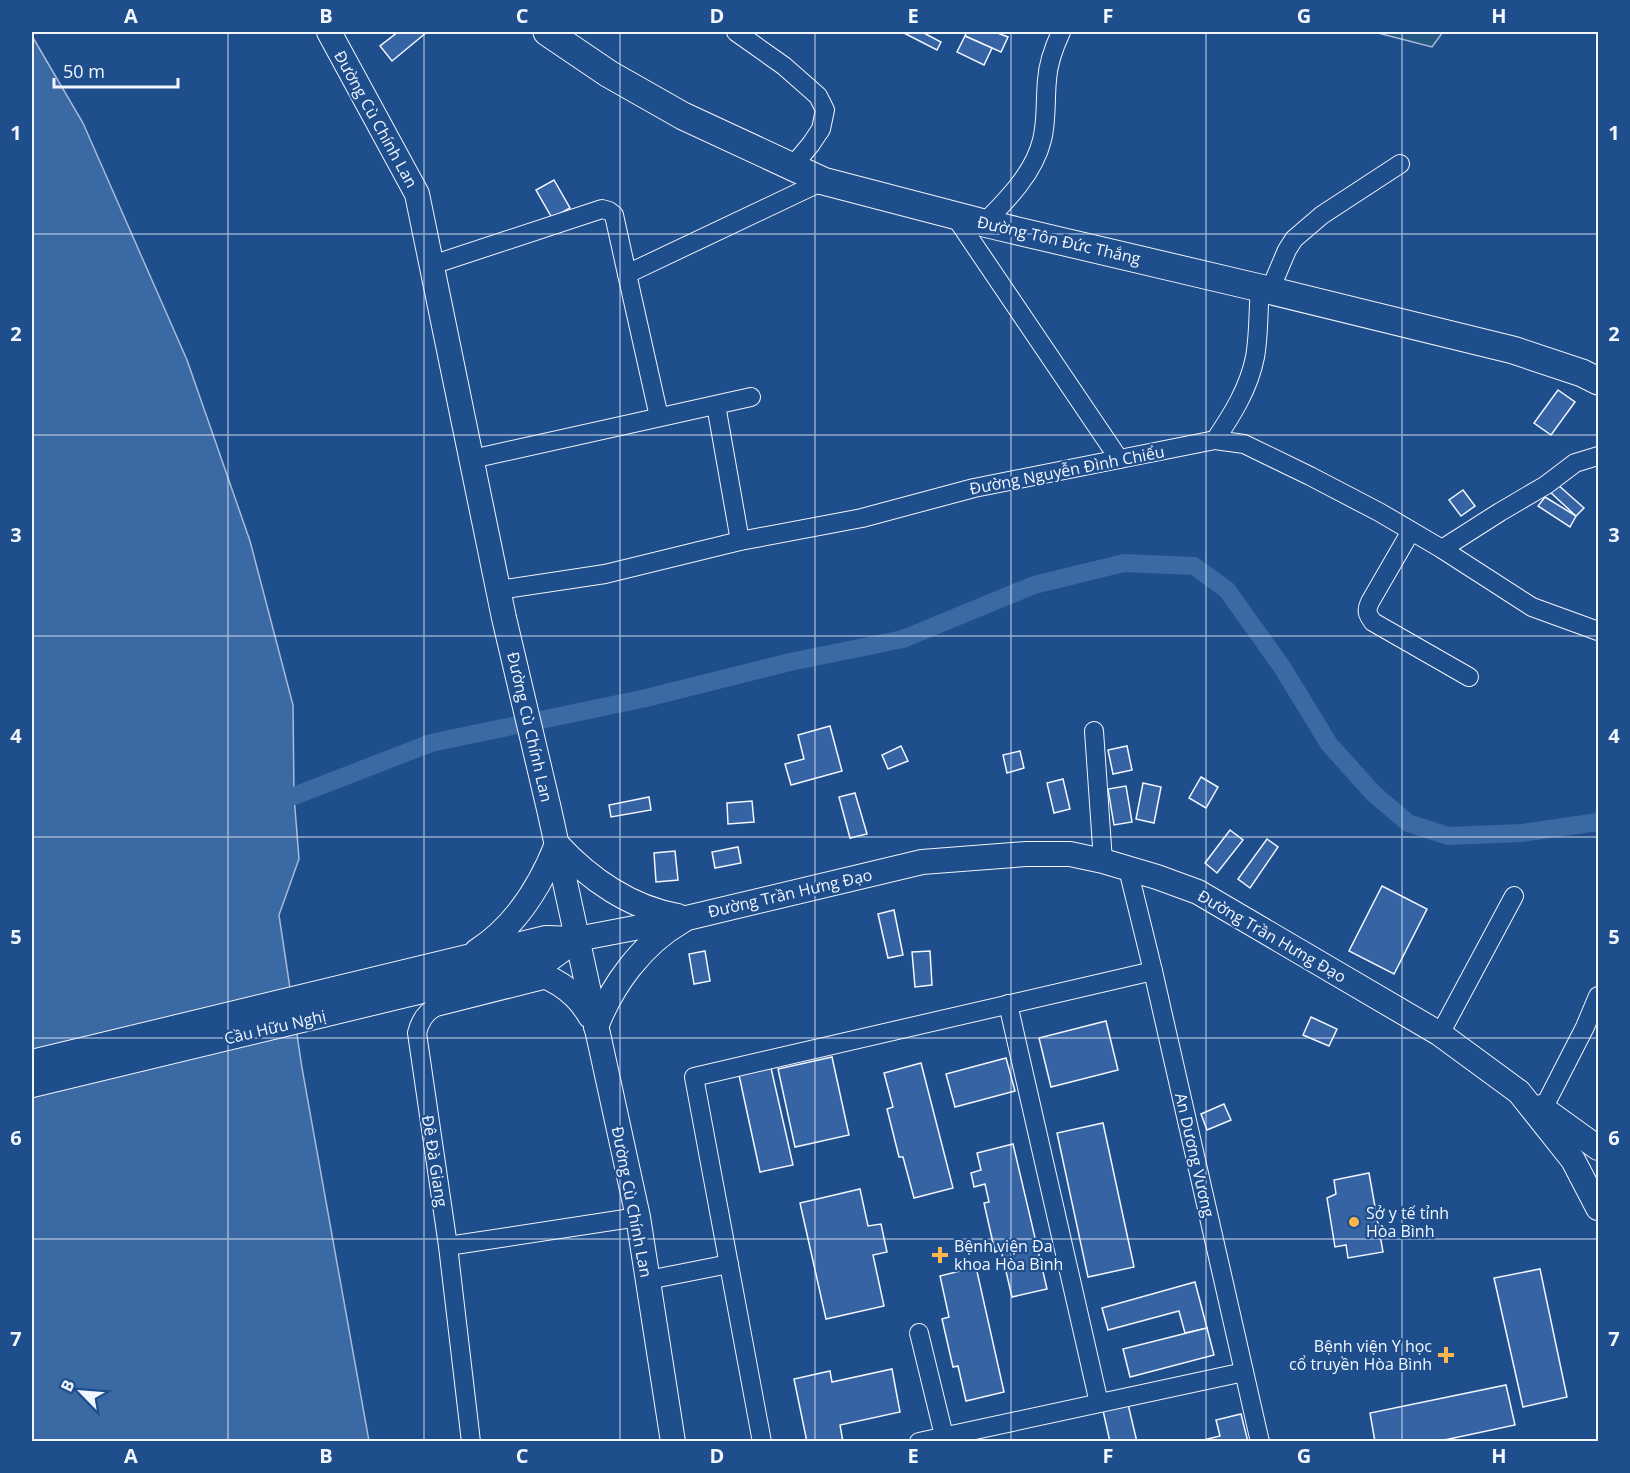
<svg xmlns="http://www.w3.org/2000/svg" width="1630" height="1473" viewBox="0 0 1630 1473" font-family="'Open Sans',sans-serif">
	<style>
		.green { fill: #245a82; stroke: #a8bbd7; stroke-width: 1.5 }
		.water { fill: #3b69a3; stroke: #a8bbd7; stroke-width: 1.5 }
		.lines { fill: none; stroke-linecap: round; stroke-linejoin: round }
		.canal { stroke: #3b69a3; stroke-width: 18 }
		.building { fill: #3563a3; stroke: #f2f6ff; stroke-width: 1.5 }
		.minor-casing { stroke: #f2f6ff; stroke-width: 20 }
		.major-casing { stroke: #f2f6ff; stroke-width: 26 }
		.highway-casing { stroke: #f2f6ff; stroke-width: 29 }
		.minor { stroke: #1f4e8c; stroke-width: 18 }
		.major { stroke: #1f4e8c; stroke-width: 24 }
		.highway { stroke: #1f4e8c; stroke-width: 27 }
		.grid { fill: none; stroke: #f2f6ff; stroke-width: 1.5; stroke-opacity: 0.55 }
		.poi-dot { fill: #ffb74d; stroke: #1f4e8c; stroke-width: 2 }
		.labels { text-anchor: middle; dominant-baseline: central; stroke-width: 4.5; stroke-linejoin: round; paint-order: stroke }
		.street-label { font-size: 16px; fill: #f2f6ff; stroke: #1f4e8c }
		.poi-label { font-size: 16px; fill: #f2f6ff; stroke: #1f4e8c; text-anchor: start }
		.neatline { fill: none; stroke: #f2f6ff; stroke-width: 2 }
		.grid-label { font-size: 20px; text-anchor: middle; font-weight: bold; fill: #f2f6ff }
	</style>
	<rect width="100%" height="100%" fill="#1f4e8c"/>
	<!-- green -->
	<polygon class="green" points="1374,32 1443,32 1432,47"/>
	<!-- water -->
	<polygon class="water" points="32,36 83,123 187,360 250,541 293,705 294,796 299,859 279,915 302,1068 369,1441 32,1441"/>
	<g class="lines">
		<!-- canal -->
		<polyline class="canal" points="294,796 431,743 646,698 790,662 903,639 1034,585 1124,563 1194,566 1227,590 1282,667 1329,744 1373,793 1408,823 1448,836 1522,833 1598,822"/>
	</g>
	<!-- building -->
	<g class="building">
		<polygon points="398,32 427,32 392,61 380,46"/>
		<polygon points="902,32 922,32 941,42 937,50"/>
		<polygon points="967,32 995,32 1008,37 1001,52 965,36"/>
		<polygon points="965,36 992,48 984,65 957,52"/>
		<polygon points="554,180 570,208 552,218 536,190"/>
		<polygon points="1558,390 1575,402 1551,435 1534,423"/>
		<polygon points="1557,484 1584,508 1576,516 1550,492"/>
		<polygon points="1463,490 1475,506 1461,516 1449,500"/>
		<polygon points="1545,497 1576,516 1570,527 1538,506"/>
		<polygon points="830,726 842,771 791,785 785,764 804,759 798,735"/>
		<polygon points="901,746 908,761 888,769 882,755"/>
		<polygon points="1127,746 1132,770 1113,774 1108,750"/>
		<polygon points="1020,751 1024,768 1007,773 1003,755"/>
		<polygon points="1201,777 1218,787 1206,808 1189,798"/>
		<polygon points="1063,779 1070,809 1054,813 1047,783"/>
		<polygon points="1143,783 1161,787 1154,823 1136,819"/>
		<polygon points="1126,786 1132,822 1114,825 1108,789"/>
		<polygon points="855,793 867,834 850,838 839,797"/>
		<polygon points="649,797 651,810 611,817 609,805"/>
		<polygon points="752,801 754,822 728,824 727,803"/>
		<polygon points="1230,830 1243,840 1217,873 1205,863"/>
		<polygon points="1267,839 1278,847 1250,888 1238,879"/>
		<polygon points="738,847 741,863 715,868 712,852"/>
		<polygon points="675,851 678,880 656,882 654,853"/>
		<polygon points="1382,886 1427,909 1394,974 1349,951"/>
		<polygon points="894,910 903,955 888,958 878,914"/>
		<polygon points="705,951 710,981 694,984 689,954"/>
		<polygon points="930,951 932,985 915,987 912,952"/>
		<polygon points="1311,1017 1337,1029 1329,1046 1303,1035"/>
		<polygon points="1106,1021 1118,1070 1051,1087 1039,1038"/>
		<polygon points="832,1057 849,1135 795,1147 778,1069"/>
		<polygon points="1006,1058 1015,1091 955,1107 946,1074"/>
		<polygon points="921,1063 953,1188 914,1198 903,1157 899,1157 887,1109 893,1107 884,1073"/>
		<polygon points="771,1068 793,1165 760,1172 739,1075"/>
		<polygon points="1224,1104 1231,1120 1207,1130 1201,1114"/>
		<polygon points="1103,1123 1134,1267 1088,1277 1057,1133"/>
		<polygon points="1013,1144 1047,1289 1012,1297 1001,1250 995,1252 984,1203 989,1202 985,1184 974,1187 971,1173 981,1170 977,1153"/>
		<polygon points="1369,1173 1383,1252 1348,1258 1346,1245 1335,1247 1327,1198 1336,1194 1334,1180"/>
		<polygon points="860,1189 868,1226 881,1224 887,1252 873,1255 884,1306 826,1319 800,1203"/>
		<polygon points="976,1267 1004,1392 966,1401 958,1366 953,1367 942,1319 949,1317 940,1276"/>
		<polygon points="1540,1269 1567,1397 1523,1407 1494,1278"/>
		<polygon points="1195,1282 1207,1328 1185,1333 1179,1311 1108,1330 1102,1308"/>
		<polygon points="1207,1328 1214,1355 1130,1377 1123,1349"/>
		<polygon points="892,1369 900,1412 840,1425 843,1442 807,1442 794,1379 830,1371 832,1382"/>
		<polygon points="1506,1385 1515,1425 1435,1442 1375,1442 1370,1413"/>
		<polygon points="1127,1400 1137,1442 1110,1442 1102,1406"/>
		<polygon points="1241,1414 1248,1442 1195,1442 1220,1436 1216,1420"/>
	</g>
	<g class="lines">
		<defs>
			<g id="minor">
				<polyline points="736,32 784,66 818,96 825,110 821,129 811,144 791,168"/>
				<polyline points="954,215 1119,459"/>
				<path d="M984,223C1007,200 1034,173 1042,140C1047,121 1045,100 1047,80C1048,63 1054,47 1061,32"/>
				<polyline points="432,265 602,209 609,211 614,215 627,274 823,181"/>
				<polyline points="627,274 659,417"/>
				<polyline points="1270,290 1287,250 1294,239 1322,215 1400,164"/>
				<polyline points="716,405 740,541"/>
				<path d="M1215,440C1232,415 1249,388 1255,357C1259,335 1258,311 1260,288"/>
				<polyline points="472,459 751,397"/>
				<path d="M1411,531L1370,602C1366,611 1367,614 1373,622L1469,677"/>
				<polyline points="1442,549 1500,512 1546,485 1575,463 1598,456"/>
				<polyline points="499,590 605,574 740,541 862,518 974,488 1215,440 1244,444 1310,476 1379,512 1442,549 1532,607 1598,631"/>
				<polyline points="1094,731 1103,861"/>
				<polyline points="1128,869 1153,971 1260,1442"/>
				<polyline points="1008,1004 1099,1403"/>
				<polyline points="1440,1034 1514,896"/>
				<polyline points="1543,1109 1585,1027 1598,996"/>
				<polyline points="448,1246 638,1217"/>
				<polyline points="648,1280 729,1264"/>
				<polyline points="919,1333 944,1436"/>
				<path d="M471,1442L448,1246L417,1033C420,1021 425,1012 436,1007L551,978"/>
				<polyline points="762,1442 694,1077 1153,971"/>
				<polyline points="919,1442 1244,1372"/>
			</g>
			<g id="major">
				<polyline points="329,32 417,194 504,618 549,809 638,1217 673,1442"/>
				<path d="M477,951C516,926 540,887 557,844C589,879 631,908 678,916"/>
				<path d="M520,969C550,975 575,989 590,1016"/>
				<path d="M596,1027C612,985 642,944 682,921"/>
				<polyline points="32,1062 546,938 577,939 687,918 922,862 1026,854 1070,854 1103,861 1157,877 1198,892 1440,1034 1519,1092 1573,1160 1598,1208"/>
				<polyline points="32,1085 547,961 577,939"/>
				<polyline points="1541,1107 1598,1148"/>
			</g>
			<polyline id="highway" points="547,32 609,74 683,116 823,181 984,223 1260,288 1513,350 1582,373 1598,381"/>
		</defs>
		<!-- minor casing -->
		<use href="#minor" class="minor-casing"/>
		<!-- major casing -->
		<use href="#major" class="major-casing"/>
		<!-- highway casing -->
		<use href="#highway" class="highway-casing"/>
		<!-- minor -->
		<use href="#minor" class="minor"/>
		<!-- major -->
		<use href="#major" class="major"/>
		<!-- highway -->
		<use href="#highway" class="highway"/>
	</g>
	<!-- grid -->
	<path class="grid" d="M228,32V1442M424,32V1442M620,32V1442M815,32V1442M1011,32V1442M1206,32V1442M1402,32V1442M32,234H1598M32,435H1598M32,636H1598M32,837H1598M32,1038H1598M32,1239H1598"/>
	<!-- markers -->
	<g class="poi-dot">
		<circle cx="1354" cy="1222" r="6"/>
		<path d="M937 1246h6v6h6v6h-6v6h-6v-6h-6v-6h6z"/>
		<path d="M1443 1346h6v6h6v6h-6v6h-6v-6h-6v-6h6z"/>
	</g>
	<g class="labels">
		<!-- street labels -->
		<g class="street-label">
			<text transform="translate(376 119) rotate(61)">Đường Cù Chính Lan</text>
			<text transform="translate(1059 240) rotate(13)">Đường Tôn Đức Thắng</text>
			<text transform="translate(1067 470) rotate(-11)">Đường Nguyễn Đình Chiểu</text>
			<text transform="translate(530 727) rotate(77)">Đường Cù Chính Lan</text>
			<text transform="translate(790 893) rotate(-13)">Đường Trần Hưng Đạo</text>
			<text transform="translate(1272 936) rotate(30)">Đường Trần Hưng Đạo</text>
			<text transform="translate(275 1027) rotate(-13)">Cầu Hữu Nghị</text>
			<text transform="translate(1195 1155) rotate(77)">An Dương Vương</text>
			<text transform="translate(435 1161) rotate(81)">Đê Đà Giang</text>
			<text transform="translate(632 1202) rotate(79)">Đường Cù Chính Lan</text>
		</g>
		<!-- poi labels -->
		<g class="poi-label">
			<text x="1366" y="1213">Sở y tế tỉnh<tspan x="1366" dy="18">Hòa Bình</tspan></text>
			<text x="954" y="1246">Bệnh viện Đa<tspan x="954" dy="18">khoa Hòa Bình</tspan></text>
			<text x="1432" y="1346" text-anchor="end">Bệnh viện Y học<tspan x="1432" dy="18">cổ truyền Hòa Bình</tspan></text>
		</g>
	</g>
	<!-- border -->
	<rect width="1630" height="1473" fill="none" stroke="#1f4e8c" stroke-width="66"/>
	<!-- north arrow -->
	<g transform="translate(81 1392) rotate(295)" stroke="#1f4e8c" stroke-width="4.5" paint-order="stroke">
	<path d="M0-4.5L10 22L0 15L-10 22Z" fill="#f2f6ff"/>
	<text y="-9" font-size="16" font-weight="bold" text-anchor="middle" fill="#f2f6ff">B</text>
	</g>
	<!-- scale -->
	<path d="M54 78v9h124v-9" fill="none" stroke="#f2f6ff" stroke-width="3"/>
	<text x="63" y="78" font-size="18" fill="#f2f6ff" stroke="#1f4e8c" stroke-width="4.5" paint-order="stroke">50 m</text>
	<rect x="33" y="33" width="1564" height="1407" class="neatline"/>
	<g class="grid-label">
		<text x="131" y="23">A</text>
		<text x="326" y="23">B</text>
		<text x="522" y="23">C</text>
		<text x="717" y="23">D</text>
		<text x="913" y="23">E</text>
		<text x="1108" y="23">F</text>
		<text x="1304" y="23">G</text>
		<text x="1499" y="23">H</text>
		<text x="16" y="140">1</text>
		<text x="1614" y="140">1</text>
		<text x="16" y="341">2</text>
		<text x="1614" y="341">2</text>
		<text x="16" y="542">3</text>
		<text x="1614" y="542">3</text>
		<text x="16" y="743">4</text>
		<text x="1614" y="743">4</text>
		<text x="16" y="944">5</text>
		<text x="1614" y="944">5</text>
		<text x="16" y="1145">6</text>
		<text x="1614" y="1145">6</text>
		<text x="16" y="1346">7</text>
		<text x="1614" y="1346">7</text>
		<text x="131" y="1463">A</text>
		<text x="326" y="1463">B</text>
		<text x="522" y="1463">C</text>
		<text x="717" y="1463">D</text>
		<text x="913" y="1463">E</text>
		<text x="1108" y="1463">F</text>
		<text x="1304" y="1463">G</text>
		<text x="1499" y="1463">H</text>
	</g>
</svg>
